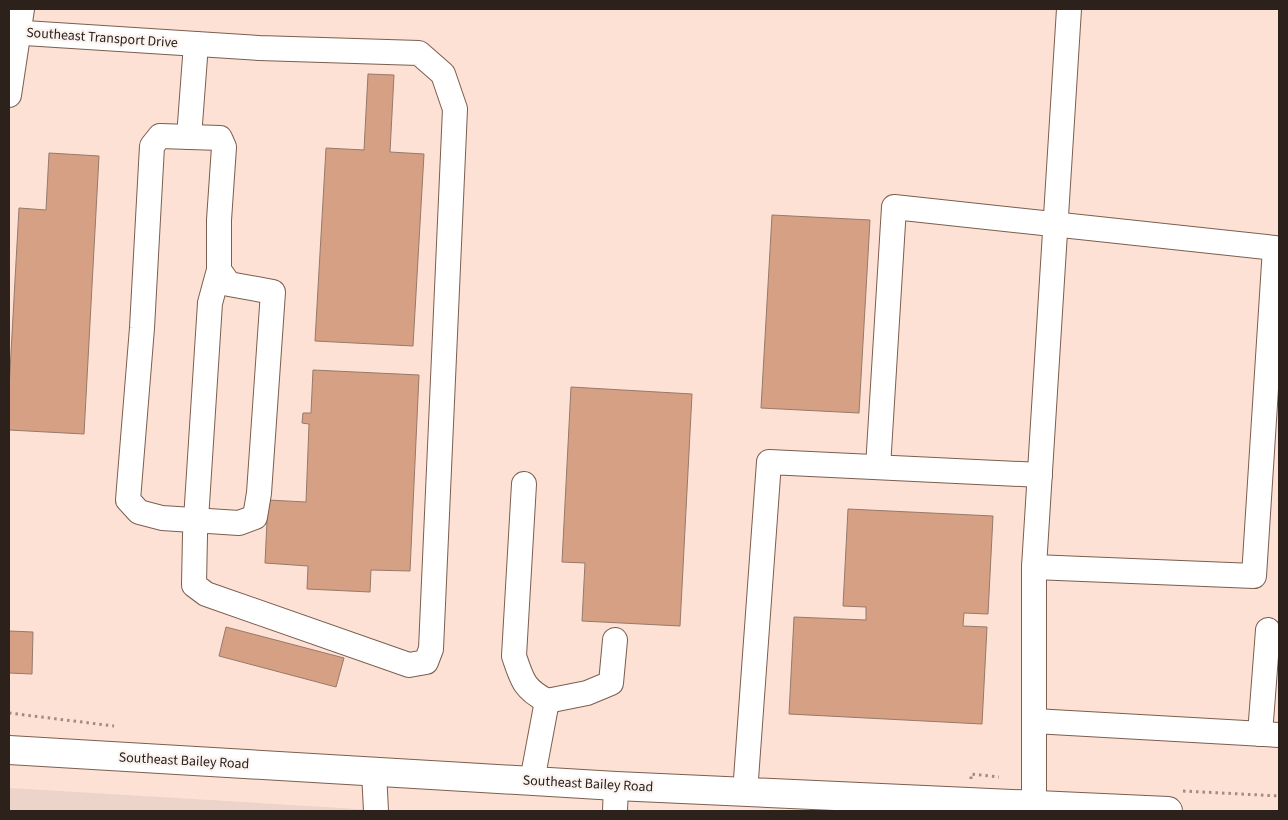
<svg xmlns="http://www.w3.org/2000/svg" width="1288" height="820" viewBox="0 0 1288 820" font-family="'Source Sans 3',sans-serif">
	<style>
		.commercial { fill: #ecd4ca }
		.building { fill: #d6a084; stroke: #97796a }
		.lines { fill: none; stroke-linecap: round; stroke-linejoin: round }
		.minor-casing { stroke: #7b5e4f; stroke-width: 26 }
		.major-casing { stroke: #7b5e4f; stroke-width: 30 }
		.path { stroke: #a18c82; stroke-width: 3; stroke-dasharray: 2.5 4; stroke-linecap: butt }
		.minor { stroke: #fff; stroke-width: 24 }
		.major { stroke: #fff; stroke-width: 28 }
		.labels { text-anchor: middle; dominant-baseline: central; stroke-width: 4.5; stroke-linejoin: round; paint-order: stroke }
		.street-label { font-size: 14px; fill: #2d211b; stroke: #faf3f0 }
	</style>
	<rect width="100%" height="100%" fill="#fde1d4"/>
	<!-- commercial -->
	<polygon class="commercial" points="9,788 391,811 9,811"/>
	<!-- building -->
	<g class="building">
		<polygon points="368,74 394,75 390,152 424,154 413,346 315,341 326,148 364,150"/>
		<polygon points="49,153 99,156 84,434 9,430 9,389 19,208 46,210"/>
		<polygon points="772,215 870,220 859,413 761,408"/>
		<polygon points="313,370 419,375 410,571 371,570 370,592 307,589 308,566 265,563 268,500 306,502 309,424 302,423 303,413 311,413"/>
		<polygon points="571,387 692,394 680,626 582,621 585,563 562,562"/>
		<polygon points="848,509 993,516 988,614 964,613 963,626 987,627 982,724 789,714 794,617 866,620 866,607 843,606"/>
		<polygon points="226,627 344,658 336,687 219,656"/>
		<polygon points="9,631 33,632 32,674 9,673"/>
	</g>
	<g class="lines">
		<defs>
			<g id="minor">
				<polyline points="9,32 259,48 419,53 443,74 455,109 431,649 426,662 409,665 206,594 194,585 195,535 210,303 219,270"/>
				<polyline points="9,95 22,9"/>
				<polygon points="160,136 220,138 224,147 219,220 219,270 229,284 273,292 259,493 255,517 239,523 162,518 139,512 128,500 142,328 152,146"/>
				<polyline points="189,137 196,44"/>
				<polyline points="878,467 894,207 1275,248 1254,576 1034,567"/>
				<path d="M524,484L514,656C522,680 524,689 547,701L532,781"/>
				<polyline points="547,701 587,693 611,683 615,640"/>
				<polyline points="1034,721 1279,735"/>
				<polyline points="1260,734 1268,630"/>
				<polyline points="374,772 376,811"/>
				<polyline points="745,793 769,462 1040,475"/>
				<polyline points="1034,805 1034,567 1069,9"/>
				<polyline points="615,811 616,786"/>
			</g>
			<polyline id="major" points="9,750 616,786 1168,811"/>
		</defs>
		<!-- minor casing -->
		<use href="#minor" class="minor-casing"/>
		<!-- major casing -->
		<use href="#major" class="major-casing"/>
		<!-- path -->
		<g class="path">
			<polyline points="9,713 114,726"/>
			<polyline points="971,779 971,774 999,777"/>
			<polyline points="1183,791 1279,796"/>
		</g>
		<!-- minor -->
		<use href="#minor" class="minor"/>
		<!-- major -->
		<use href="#major" class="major"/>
	</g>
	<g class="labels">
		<!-- street labels -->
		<g class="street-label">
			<text transform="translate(102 38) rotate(4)">Southeast Transport Drive</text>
			<text transform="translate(184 761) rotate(3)">Southeast Bailey Road</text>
			<text transform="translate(588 784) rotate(3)">Southeast Bailey Road</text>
		</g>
	</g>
	<!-- border -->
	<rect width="1288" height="820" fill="none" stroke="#2d211b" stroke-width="20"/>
</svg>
